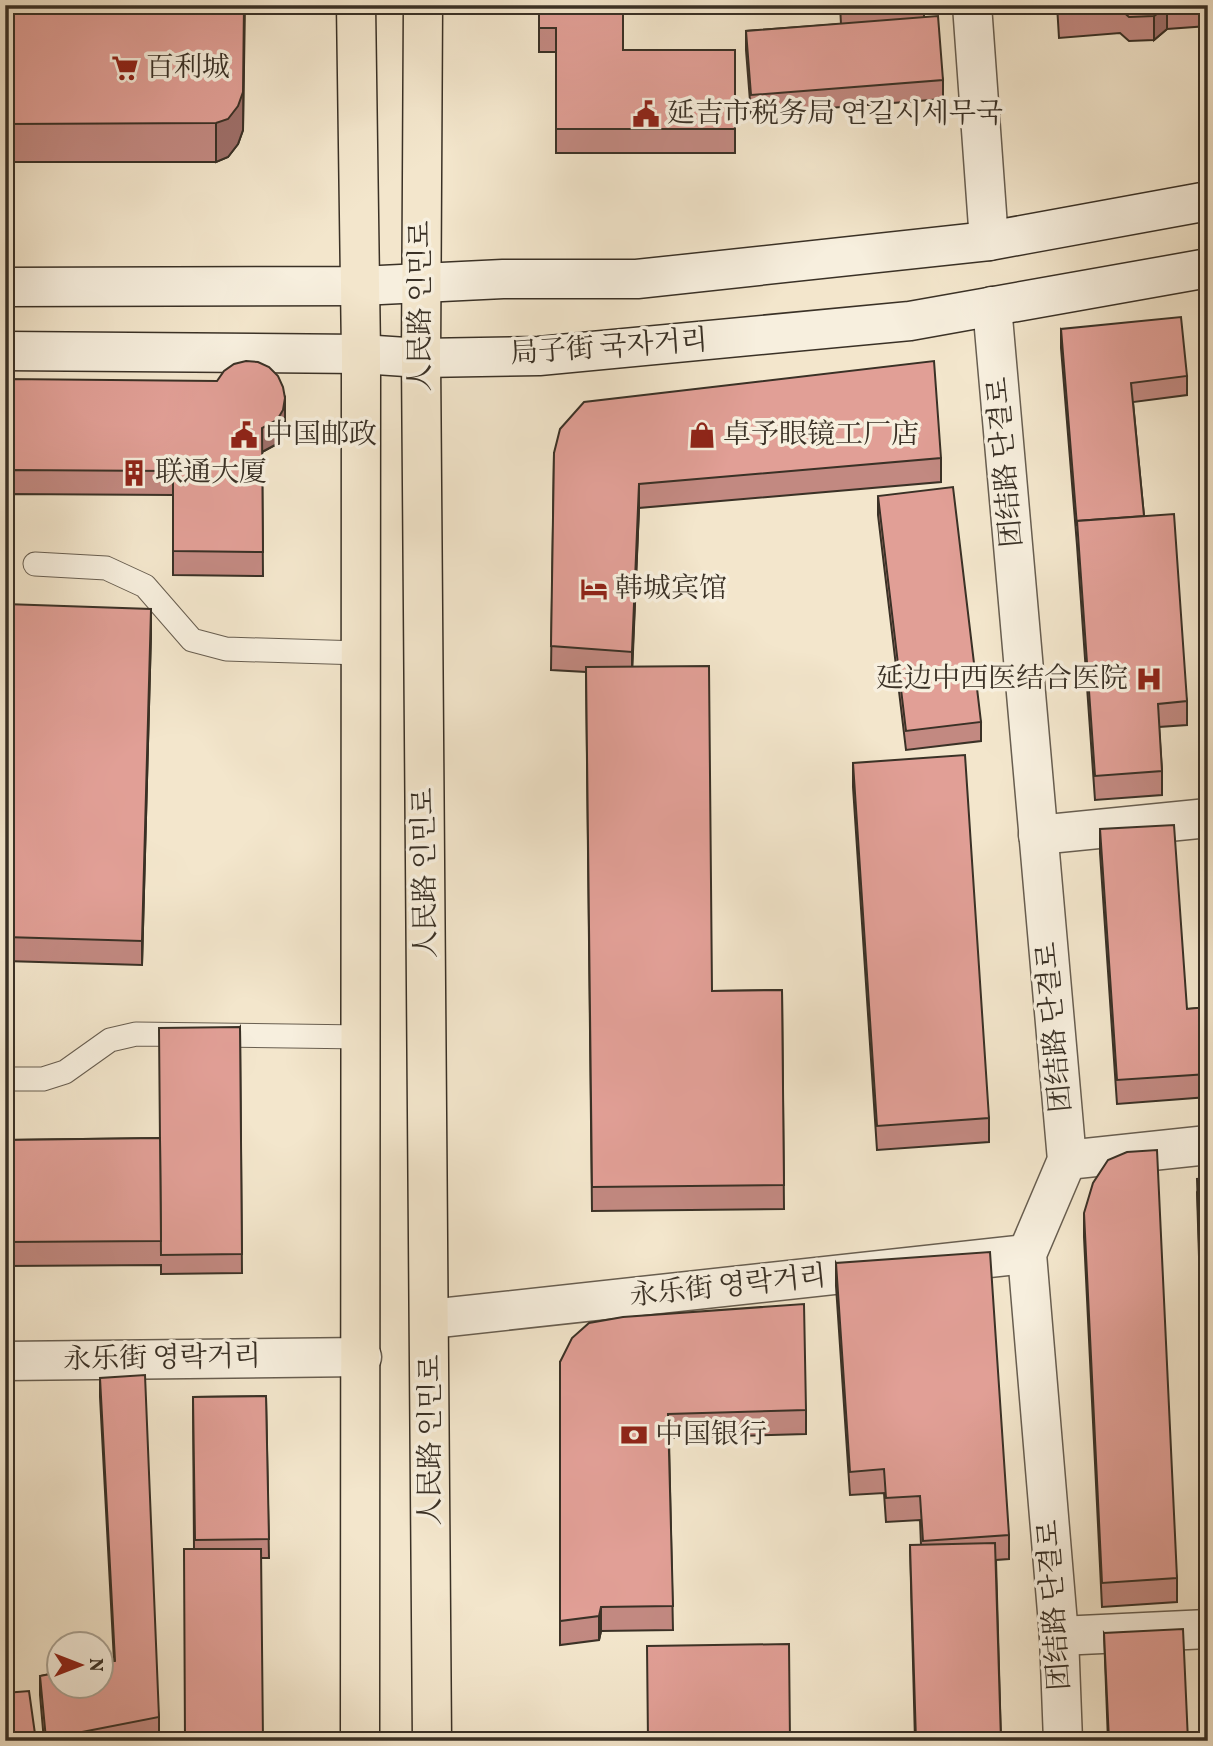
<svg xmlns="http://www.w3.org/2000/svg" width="1213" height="1746" viewBox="0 0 1213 1746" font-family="Vollkorn,'Noto Serif SC','Noto Serif KR',serif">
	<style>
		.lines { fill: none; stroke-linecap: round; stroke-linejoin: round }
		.service-casing { stroke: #685e50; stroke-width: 25 }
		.minor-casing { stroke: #685e50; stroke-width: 41 }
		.tertiary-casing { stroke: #685e50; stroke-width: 41 }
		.secondary-casing { stroke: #3a3126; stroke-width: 41 }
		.primary-casing { stroke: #3a3126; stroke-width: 41 }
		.service { stroke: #f7efde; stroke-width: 23 }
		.minor { stroke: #f7efde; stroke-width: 38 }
		.tertiary { stroke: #f7efde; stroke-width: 38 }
		.secondary { stroke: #f7efde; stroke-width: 38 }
		.primary { stroke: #f3e6cc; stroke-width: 38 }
		.wall { fill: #c28981; stroke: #3a3126; stroke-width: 2 }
		.shaded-wall { fill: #9e6f69; stroke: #3a3126; stroke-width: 2 }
		.building { fill: #e19f96; stroke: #3a3126; stroke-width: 2 }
		.labels { text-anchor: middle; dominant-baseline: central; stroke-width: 7; stroke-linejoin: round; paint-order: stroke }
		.poi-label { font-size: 28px; fill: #3a3126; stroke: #f7efde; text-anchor: start }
		.street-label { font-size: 28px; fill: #3a3126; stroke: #f7efde }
	</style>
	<rect width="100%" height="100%" fill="#f3e6cc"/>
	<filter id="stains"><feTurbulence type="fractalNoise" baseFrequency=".00286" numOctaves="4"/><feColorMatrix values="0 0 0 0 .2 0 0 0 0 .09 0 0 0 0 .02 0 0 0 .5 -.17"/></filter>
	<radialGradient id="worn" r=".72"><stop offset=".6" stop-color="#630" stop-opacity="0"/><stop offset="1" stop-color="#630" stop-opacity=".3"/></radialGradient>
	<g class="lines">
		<defs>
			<g id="service">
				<polyline points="35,564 106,568 145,586 192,640 226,649 361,653"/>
				<polyline points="5,1079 43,1079 65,1072 110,1040 136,1034 362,1037"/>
			</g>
			<g id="minor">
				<polyline points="972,5 989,241"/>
				<polyline points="992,306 1067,1160 1027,1254 1059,1636 1063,1741"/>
				<polyline points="1038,835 1208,818"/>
				<polyline points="1067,1160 1208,1145"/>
				<polyline points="430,1319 1027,1254"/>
				<polyline points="1059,1636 1208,1629"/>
			</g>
			<polyline id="tertiary" points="5,1361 362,1357"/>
			<g id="secondary">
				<polyline points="5,287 360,286 503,279 637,279 989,241 1208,201"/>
				<polyline points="5,351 361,354 421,358 539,356 910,321 1208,268"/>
			</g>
			<g id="primary">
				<polyline points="356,5 361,354 360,1741"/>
				<polyline points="423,5 421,358 432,1741"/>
			</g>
		</defs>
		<!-- service casing -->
		<use href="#service" class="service-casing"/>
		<!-- minor casing -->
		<use href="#minor" class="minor-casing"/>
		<!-- tertiary casing -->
		<use href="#tertiary" class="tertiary-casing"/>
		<!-- secondary casing -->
		<use href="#secondary" class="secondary-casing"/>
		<!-- primary casing -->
		<use href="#primary" class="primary-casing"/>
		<!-- service -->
		<use href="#service" class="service"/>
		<!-- minor -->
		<use href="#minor" class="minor"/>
		<!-- tertiary -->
		<use href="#tertiary" class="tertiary"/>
		<!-- secondary -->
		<use href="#secondary" class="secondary"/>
		<!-- primary -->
		<use href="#primary" class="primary"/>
	</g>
	<!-- wall -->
	<g class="wall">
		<polygon points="5,5 245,5 243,130 238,144 228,157 216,162 5,162"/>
		<polygon points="539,5 623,50 735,50 735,153 556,153 556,52 539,52"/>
		<polygon points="840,5 924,5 924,18 943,80 943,99 751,114 746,50 746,31 841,24"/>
		<polygon points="1057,5 1208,5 1208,26 1167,29 1154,40 1129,41 1120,33 1059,38"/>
		<polygon points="1061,329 1187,376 1187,395 1133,402 1144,516 1187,701 1187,725 1159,727 1162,771 1162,795 1095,800 1077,545 1061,348"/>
		<polygon points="5,379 285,422 283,434 277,444 262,452 263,576 173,575 173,495 9,494 5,538"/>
		<polygon points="554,453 941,458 941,482 639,508 632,667 712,991 782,990 784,1209 592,1211 586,672 551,670"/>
		<polygon points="878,496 981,722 981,741 906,750 878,515"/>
		<polygon points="5,604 151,633 142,965 5,961"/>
		<polygon points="853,763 989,1118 989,1142 877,1150 853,787"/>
		<polygon points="1100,829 1187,1009 1208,1007 1208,1097 1117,1104 1100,853"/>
		<polygon points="240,1027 242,1273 161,1274 161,1265 5,1266 5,1140 160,1138"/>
		<polygon points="1208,1178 1208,1289 1200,1289 1197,1192"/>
		<polygon points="1084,1213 1177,1578 1177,1602 1102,1607 1084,1237"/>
		<polygon points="836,1263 1009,1535 1009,1559 996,1560 1001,1741 915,1741 910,1545 921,1545 920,1520 886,1522 884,1493 850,1495 836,1286"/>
		<polygon points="560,1362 806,1410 806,1434 669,1438 673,1630 601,1631 599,1640 560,1645"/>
		<polygon points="100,1378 159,1717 159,1736 133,1741 44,1741 40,1695 40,1676 114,1661 100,1397"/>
		<polygon points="266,1396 269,1558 262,1558 194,1549 193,1397"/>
		<polygon points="1104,1633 1188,1741 1108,1741"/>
	</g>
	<!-- shaded-wall -->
	<g class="shaded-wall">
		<polygon points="244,5 243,130 238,144 228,157 216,162 216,123"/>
		<polygon points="1167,6 1167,29 1154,40 1154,16"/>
		<polygon points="285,398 285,422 283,434 277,444 262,452 262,428"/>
		<polygon points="9,470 9,494 6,538 6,514"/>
		<polygon points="639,484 639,508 632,676 632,652"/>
		<polygon points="151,609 151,633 142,965 142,941"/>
		<polygon points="601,1607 601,1631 599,1640 599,1616"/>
	</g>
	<!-- building -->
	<g class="building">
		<polygon points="5,5 244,5 243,92 238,106 228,119 216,123 5,124"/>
		<polygon points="539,5 623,5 623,50 735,50 735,129 556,129 556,28 539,28"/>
		<polygon points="842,5 924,5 924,8 842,13"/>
		<polygon points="1059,5 1171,5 1167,6 1154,16 1129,17 1120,9 1059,14"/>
		<polygon points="938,16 943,80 751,95 746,31"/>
		<polygon points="1181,317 1187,376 1131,383 1144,516 1077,521 1077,526 1061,329"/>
		<polygon points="246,361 258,362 269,367 278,376 283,387 285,398 283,410 277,420 262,428 263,552 173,551 173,471 9,470 5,514 5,379 217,381 224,371 234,364"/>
		<polygon points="934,361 941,458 639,484 632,652 551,646 554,453 560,429 584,402"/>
		<polygon points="953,487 981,722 906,731 878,496"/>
		<polygon points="1174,514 1187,701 1158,704 1162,771 1095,776 1077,521"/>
		<polygon points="5,604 151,609 142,941 5,937"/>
		<polygon points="709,666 712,991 782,990 784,1185 592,1187 586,667"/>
		<polygon points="965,755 989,1118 877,1126 853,763"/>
		<polygon points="1174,825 1187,1009 1208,1007 1208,1074 1117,1080 1100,829"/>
		<polygon points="240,1027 242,1254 161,1255 159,1028"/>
		<polygon points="160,1138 161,1241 5,1242 5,1140"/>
		<polygon points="1157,1150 1177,1578 1102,1583 1084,1213 1093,1183 1108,1160 1127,1152"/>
		<polygon points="1208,1178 1208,1276 1200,1276 1197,1179"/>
		<polygon points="990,1252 1009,1535 923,1541 920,1496 886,1498 884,1469 850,1472 836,1263"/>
		<polygon points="804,1304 806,1410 668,1414 673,1606 601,1607 599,1616 560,1621 560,1362 572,1338 589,1323 623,1317"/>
		<polygon points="145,1375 159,1717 46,1739 40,1676 60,1672 60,1686 102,1686 102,1663 115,1661 100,1378"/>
		<polygon points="266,1396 269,1539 195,1540 193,1397"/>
		<polygon points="995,1543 1001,1741 916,1741 910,1545"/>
		<polygon points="184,1549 261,1549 263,1741 185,1741"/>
		<polygon points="1183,1629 1188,1741 1109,1741 1104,1633"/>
		<polygon points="789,1644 790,1741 648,1741 647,1646"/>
		<polygon points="29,1691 36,1741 5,1741 5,1693"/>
	</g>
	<!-- icons -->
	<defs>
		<symbol id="supermarket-bare" viewBox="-9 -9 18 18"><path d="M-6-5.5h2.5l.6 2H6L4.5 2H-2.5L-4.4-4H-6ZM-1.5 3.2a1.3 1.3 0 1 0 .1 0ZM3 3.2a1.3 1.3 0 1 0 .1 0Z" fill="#8f2418" stroke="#f7efde" stroke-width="2.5" paint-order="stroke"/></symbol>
		<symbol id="civic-bare" viewBox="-9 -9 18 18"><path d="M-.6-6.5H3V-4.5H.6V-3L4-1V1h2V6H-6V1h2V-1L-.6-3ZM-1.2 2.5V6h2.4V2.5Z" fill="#8f2418" stroke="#f7efde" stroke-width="2.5" paint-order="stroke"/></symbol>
		<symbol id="shop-bare" viewBox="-9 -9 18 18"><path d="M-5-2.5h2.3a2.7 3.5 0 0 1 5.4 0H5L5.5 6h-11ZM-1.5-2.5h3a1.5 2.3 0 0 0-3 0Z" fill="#8f2418" stroke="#f7efde" stroke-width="2.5" paint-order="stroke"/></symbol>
		<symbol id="building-bare" viewBox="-9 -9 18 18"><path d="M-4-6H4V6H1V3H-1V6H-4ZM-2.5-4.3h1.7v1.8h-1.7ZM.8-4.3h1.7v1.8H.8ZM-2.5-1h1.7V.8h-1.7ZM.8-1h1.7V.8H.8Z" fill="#8f2418" stroke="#f7efde" stroke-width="2.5" paint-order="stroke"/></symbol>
		<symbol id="hotel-bare" viewBox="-9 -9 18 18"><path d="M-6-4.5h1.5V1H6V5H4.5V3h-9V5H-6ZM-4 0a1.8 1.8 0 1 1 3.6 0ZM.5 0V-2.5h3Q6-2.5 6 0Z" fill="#8f2418" stroke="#f7efde" stroke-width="2.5" paint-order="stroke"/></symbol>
		<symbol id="hospital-bare" viewBox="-9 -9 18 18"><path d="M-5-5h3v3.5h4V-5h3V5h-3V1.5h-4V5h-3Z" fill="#8f2418" stroke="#f7efde" stroke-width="2.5" paint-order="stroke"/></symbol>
		<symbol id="bank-bare" viewBox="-9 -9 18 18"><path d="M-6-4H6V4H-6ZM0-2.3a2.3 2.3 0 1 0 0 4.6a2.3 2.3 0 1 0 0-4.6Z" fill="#8f2418" stroke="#f7efde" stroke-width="2.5" paint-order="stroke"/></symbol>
	</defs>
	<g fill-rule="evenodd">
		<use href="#supermarket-bare" x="106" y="49" width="38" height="38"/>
		<use href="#civic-bare" x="627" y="95" width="38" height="38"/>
		<use href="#civic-bare" x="225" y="416" width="38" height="38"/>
		<use href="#shop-bare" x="683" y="416" width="38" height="38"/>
		<use href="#building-bare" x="115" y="454" width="38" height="38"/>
		<use href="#hotel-bare" x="575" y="570" width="38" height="38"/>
		<use href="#hospital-bare" x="1130" y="660" width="38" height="38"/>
		<use href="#bank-bare" x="615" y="1416" width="38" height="38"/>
	</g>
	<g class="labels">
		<!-- poi labels -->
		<g class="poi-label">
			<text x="146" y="68">百利城</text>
			<text x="667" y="114">延吉市税务局 연길시세무국</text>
			<text x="265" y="435">中国邮政</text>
			<text x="723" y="435">卓予眼镜工厂店</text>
			<text x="155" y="473">联通大厦</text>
			<text x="615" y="589">韩城宾馆</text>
			<text x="1128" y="679" text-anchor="end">延边中西医结合医院</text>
			<text x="655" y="1435">中国银行</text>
		</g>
		<!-- street labels -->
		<g class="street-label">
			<text transform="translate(421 306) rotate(-90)">人民路 인민로</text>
			<text transform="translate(609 348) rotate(-4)">局子街 국자거리</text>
			<text transform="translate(1006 462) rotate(-95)">团结路 단결로</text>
			<text transform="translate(426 873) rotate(-91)">人民路 인민로</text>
			<text transform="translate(1055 1027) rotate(-95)">团结路 단결로</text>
			<text transform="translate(728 1287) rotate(-6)">永乐街 영락거리</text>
			<text transform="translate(162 1359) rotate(-1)">永乐街 영락거리</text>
			<text transform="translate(431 1440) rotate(-90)">人民路 인민로</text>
			<text transform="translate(1055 1605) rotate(-94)">团结路 단결로</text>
		</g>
	</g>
	<!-- margin -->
	<rect width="1213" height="1746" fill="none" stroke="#f3e6cc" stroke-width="28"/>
	<rect x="7" y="7" width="1199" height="1732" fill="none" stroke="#3a3126" stroke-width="3.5"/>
	<rect x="14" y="14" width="1185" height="1718" fill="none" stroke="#3a3126" stroke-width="2"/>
	<!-- north arrow -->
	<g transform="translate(80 1665) rotate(90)"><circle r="33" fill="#f7efde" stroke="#aba394" stroke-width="2"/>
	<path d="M0-5L12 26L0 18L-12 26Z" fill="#8f2418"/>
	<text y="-10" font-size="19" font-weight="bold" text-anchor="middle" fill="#3a3126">N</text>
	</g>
	<rect width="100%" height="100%" filter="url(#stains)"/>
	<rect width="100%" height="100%" fill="url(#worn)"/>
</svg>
